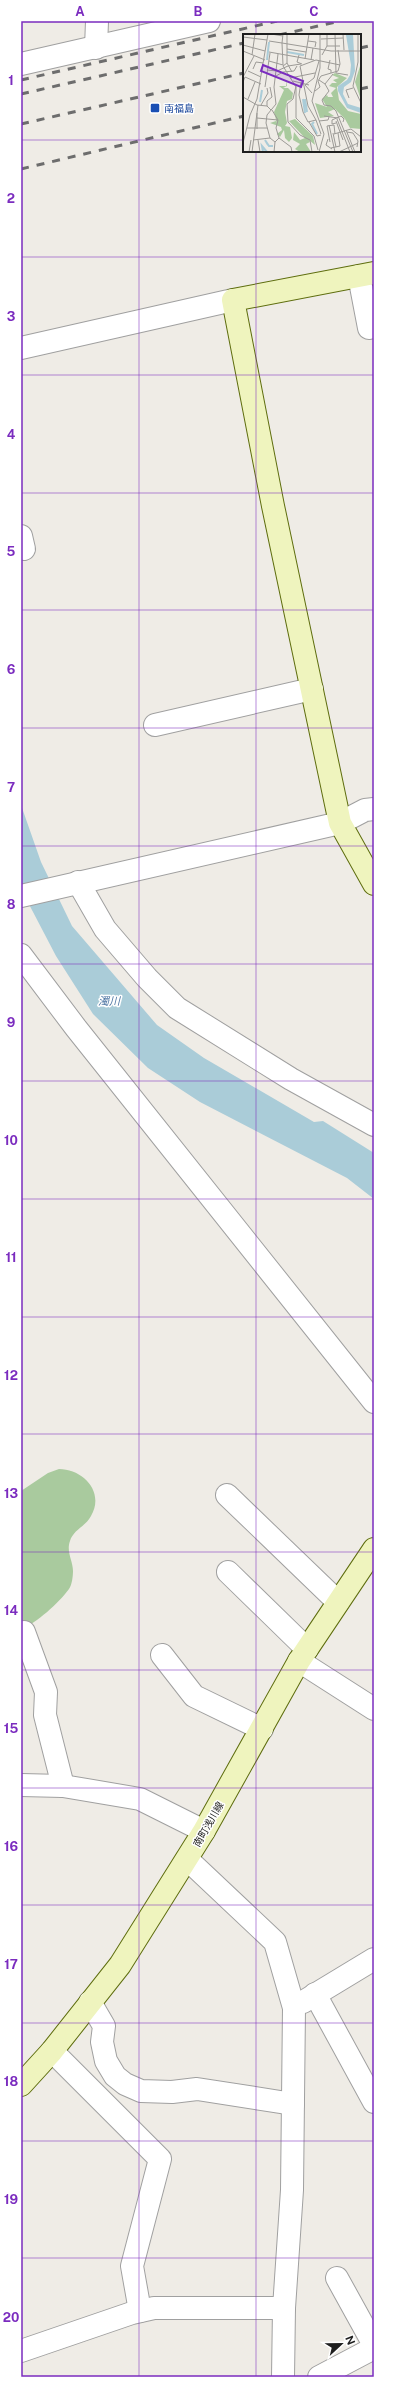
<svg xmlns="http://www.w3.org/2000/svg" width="395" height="2398" viewBox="0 0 395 2398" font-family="'Public Sans','Noto Sans JP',sans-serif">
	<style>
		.forest { fill: #a9ca9e }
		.water { fill: #aaccd8 }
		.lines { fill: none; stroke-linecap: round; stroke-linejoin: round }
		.street-casing { stroke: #a0a0a0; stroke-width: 24 }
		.secondary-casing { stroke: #5e6d0e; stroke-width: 24 }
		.street { stroke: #fff; stroke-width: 22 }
		.secondary { stroke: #eff4be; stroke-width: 22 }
		.rail { stroke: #6d6d6d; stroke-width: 3; stroke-dasharray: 8 8; stroke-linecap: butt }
		.grid { fill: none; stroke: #7b2cbf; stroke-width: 1; stroke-opacity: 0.55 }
		.transit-dot { fill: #1a4fb4; stroke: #fff; stroke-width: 1.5 }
		.labels { text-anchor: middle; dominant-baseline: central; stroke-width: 3; stroke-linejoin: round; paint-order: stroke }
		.transit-label { font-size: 10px; fill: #164399; stroke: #fff; text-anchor: start }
		.street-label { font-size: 10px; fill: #1f1f1f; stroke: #fff }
		.water-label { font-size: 11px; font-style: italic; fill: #5379a6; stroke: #fff }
		.inset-river { fill: none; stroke: #aaccd8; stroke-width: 2 }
		.inset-road { fill: none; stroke: #9c9a96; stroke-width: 1 }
		.view { fill: #7b2cbf; fill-opacity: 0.15; stroke: #7b2cbf; stroke-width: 2 }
		.inset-edge { fill: none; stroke: #1f1f1f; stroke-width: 2 }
		.neatline { fill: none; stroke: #7b2cbf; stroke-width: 1.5 }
		.grid-label { font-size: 13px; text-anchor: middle; font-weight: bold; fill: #7b2cbf }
	</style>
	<rect width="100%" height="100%" fill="#efece6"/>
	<!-- forest -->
	<path class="forest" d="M59,1469C83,1469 105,1492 91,1516C86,1526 73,1530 70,1541C66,1552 73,1561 73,1571C73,1576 72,1585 69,1589C58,1604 37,1622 21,1630V1491L48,1473Z"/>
	<!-- water -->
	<polygon class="water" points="21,805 41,862 72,926 157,1025 204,1058 314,1122 323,1121 374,1153 374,1199 347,1178 200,1102 148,1068 93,1014 56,956 21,889"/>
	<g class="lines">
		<defs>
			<g id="street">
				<polyline points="96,48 97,21"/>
				<polyline points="21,64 209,21"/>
				<polyline points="359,276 369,328"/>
				<polyline points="21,348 233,300"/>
				<polyline points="21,536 24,549"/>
				<polyline points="155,725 312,689"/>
				<polyline points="78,882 105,929 147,978 177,1008 291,1079 374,1125"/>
				<polyline points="21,896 340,823 365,810 374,809"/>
				<polyline points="21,955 76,1028 374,1402"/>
				<polyline points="227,1495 338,1602"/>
				<polyline points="228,1572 307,1649"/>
				<polyline points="24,1632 46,1692 45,1715 63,1786"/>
				<polyline points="162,1655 194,1696 262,1729"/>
				<polyline points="299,1661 374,1709"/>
				<polyline points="21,1785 63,1786 140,1799 204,1831"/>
				<polyline points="187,1859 275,1942 294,2008 292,2190 284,2308 283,2377"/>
				<polyline points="315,1994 374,2102"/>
				<polyline points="90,2002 104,2026 102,2042 106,2061 115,2076 125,2084 141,2091 172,2092 197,2089 293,2104"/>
				<polyline points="303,2002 374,1959"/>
				<polyline points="52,2051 160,2159 132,2266 140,2311"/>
				<polyline points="337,2278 374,2345"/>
				<polyline points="21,2351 132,2313 154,2308 284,2308"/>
				<polyline points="319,2377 374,2348"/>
			</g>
			<g id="secondary">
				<polyline points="374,273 233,300 273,506 340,823 374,884"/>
				<polyline points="21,2085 52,2051 120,1965 204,1831 299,1661 374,1549"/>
			</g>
		</defs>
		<!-- street casing -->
		<use href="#street" class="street-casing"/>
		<!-- secondary casing -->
		<use href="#secondary" class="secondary-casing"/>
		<!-- street -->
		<use href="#street" class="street"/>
		<!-- secondary -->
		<use href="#secondary" class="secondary"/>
		<!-- rail -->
		<g class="rail">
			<polyline points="279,35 340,21"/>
			<polyline points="360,48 374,45"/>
			<polyline points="21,80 277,21"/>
			<polyline points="360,89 374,86"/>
			<polyline points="21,94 244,43"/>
			<polyline points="21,124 244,73"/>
			<polyline points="21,169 244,116"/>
		</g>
	</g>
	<!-- grid -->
	<path class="grid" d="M139,21V2377M256,21V35M21,140H244M360,140H374M256,151V2377M21,257H374M21,375H374M21,493H374M21,610H374M21,728H374M21,846H374M21,964H374M21,1081H374M21,1199H374M21,1317H374M21,1434H374M21,1552H374M21,1670H374M21,1788H374M21,1905H374M21,2023H374M21,2141H374M21,2258H374"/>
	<!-- markers -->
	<rect class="transit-dot" x="150" y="103" width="10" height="10" rx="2"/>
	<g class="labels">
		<!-- transit labels -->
		<g class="transit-label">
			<text x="164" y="108">南福島</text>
		</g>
		<!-- street labels -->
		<g class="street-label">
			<text transform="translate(208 1824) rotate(-60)">南町浅川線</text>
		</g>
		<!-- water labels -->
		<g class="water-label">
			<text x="109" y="1001">濁川</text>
		</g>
	</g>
	<!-- overview -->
	<g transform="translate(243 34)">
		<rect width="118" height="118" fill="#efece6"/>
		<path d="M118,29V66L112,48ZM92,39L104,44L94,53L96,66L105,77L118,80V95L107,94L102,85L92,75L85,78L91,82L77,84L72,69L84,73L79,65L84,61L85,63H90L88,59L93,54L86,52L89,49H94L90,46L96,44L89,41ZM43,46L44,52L40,54H45L50,59L49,65L44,67L42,78L44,89L42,92L47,93L49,104L46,108L42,104L41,96L37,103L34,100L39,96L38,93L27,89L33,87L34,90L31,78L41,56L36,52H43ZM52,85L70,102L72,111L66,106L67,108L63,110L68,118H57L52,115L57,110L50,106L51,98L57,106L62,104L46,87Z" fill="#a9ca9e"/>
		<path d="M110,0L112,37L108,48L101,53L100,60L105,70L118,74V79L104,74L95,57V52L104,46L107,41L108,31L103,1Z" fill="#aaccd8"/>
		<path class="inset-river" d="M44,18L61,21M24,26L26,8M60,65L62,79M62,65L64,78M17,68L19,56M71,88L69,90L74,100M25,111L22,106L26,112H30M20,118L19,112L24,118"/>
		<path class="inset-road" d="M28,0L40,2M40,0L39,9L88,17H118M44,0V29L49,38M92,0L93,39M100,0L101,16M115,0V28L110,52L118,69M0,3L24,6M78,5L100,4M65,7L73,8L72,13M0,11L22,17M84,12H97M44,15L63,18M0,17L22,26M26,18L71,26M9,21L12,0M56,21L54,28L59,30M79,21L84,12V0M62,25L66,0M68,26L70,14M87,26L85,35L88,36V39M26,27L40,31L39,9L26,7M44,29L40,32L53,53V84L71,102L75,116M118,33V50M10,35L13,28L20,29M24,36L34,37L45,32L58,30M5,37L18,43M93,39L105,41M33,42L40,38L51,37L54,32M0,43L11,22M47,44L72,39M76,46L82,50L90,40M50,47L66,51M0,48L2,43L18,50M58,48L56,61L60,78L65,88L73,86L78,100M82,50L86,57L79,66L81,71L88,72L93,77L110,118M53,52L50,65L44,70L45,88L57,101L67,106L69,118M22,53L27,19M72,57L77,53L75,47L78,42L95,37L97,30L95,16M69,59L62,51L71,44L76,27M0,63L14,71L24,72L28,76M106,64L103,56L110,54M5,65L12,48M18,71L25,59L24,54M24,72V67L29,63L27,53M29,76L35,86L33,94L36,104M14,79V95M81,82L95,84M14,84L35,86M94,85L107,118M73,86L65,72L57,32L73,26L97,31M76,87L85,86L86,83M93,87L100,106M66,88L74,102L78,101M93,89L89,90V86L98,82L101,85L100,88M86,91L92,118M4,94H24M103,96L112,118M104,98L110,99L115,107L114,113M90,99L93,113M91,100L108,95L118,103M85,105L83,111L89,115M10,106L27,104M15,106L17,118M32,108L27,104L23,89L24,81L33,70L31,53L35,20M87,108L84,92L91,91L92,100M0,109L7,81L14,65L25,0M88,114L97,112L95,99M6,118L8,106M9,118L15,71M31,118L32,108L36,104L48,113L49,118M76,118L81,100L69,67L77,34V0M96,118L115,109"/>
		<path class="view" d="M20,31L60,47L58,53L18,37Z"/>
		<rect width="118" height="118" class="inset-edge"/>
	</g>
	<!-- border -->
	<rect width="395" height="2398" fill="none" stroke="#ffffff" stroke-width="44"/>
	<!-- north arrow -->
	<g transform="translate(341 2344) rotate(68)" stroke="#ffffff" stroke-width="3" paint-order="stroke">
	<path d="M0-3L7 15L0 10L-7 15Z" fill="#1f1f1f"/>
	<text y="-6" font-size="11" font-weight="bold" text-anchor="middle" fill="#1f1f1f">N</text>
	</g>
	<rect x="22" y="22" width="351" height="2354" class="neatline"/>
	<g class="grid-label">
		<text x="80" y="16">A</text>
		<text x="198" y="16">B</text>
		<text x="314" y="16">C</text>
		<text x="11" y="85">1</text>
		<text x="11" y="203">2</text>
		<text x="11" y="321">3</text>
		<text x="11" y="439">4</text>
		<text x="11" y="556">5</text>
		<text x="11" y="674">6</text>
		<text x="11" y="792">7</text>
		<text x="11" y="909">8</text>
		<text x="11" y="1027">9</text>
		<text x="11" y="1145">10</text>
		<text x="11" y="1262">11</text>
		<text x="11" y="1380">12</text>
		<text x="11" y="1498">13</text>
		<text x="11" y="1615">14</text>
		<text x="11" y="1733">15</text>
		<text x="11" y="1851">16</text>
		<text x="11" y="1969">17</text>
		<text x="11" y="2086">18</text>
		<text x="11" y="2204">19</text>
		<text x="11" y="2322">20</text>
	</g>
</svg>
